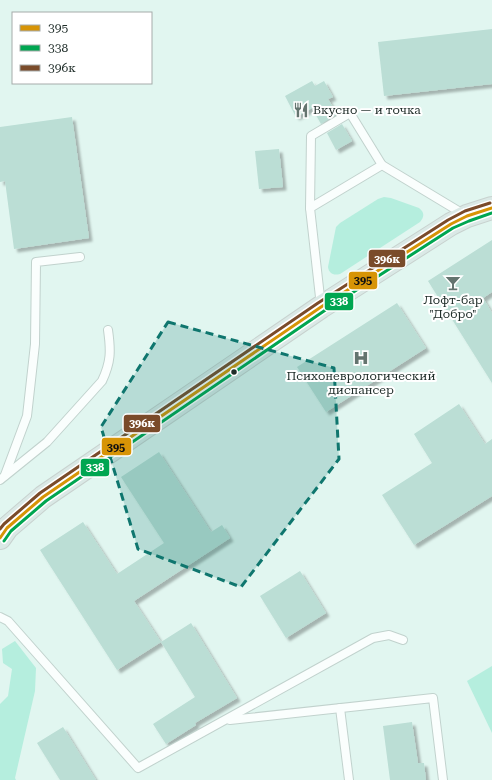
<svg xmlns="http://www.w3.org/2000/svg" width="492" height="780" viewBox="0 0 492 780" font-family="'Roboto Serif',serif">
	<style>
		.green { fill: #b5eede }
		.building { fill: #bbded5; filter: url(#shadow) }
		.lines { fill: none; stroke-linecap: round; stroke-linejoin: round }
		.service-casing { stroke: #c1d2cd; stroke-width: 10 }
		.primary-casing { stroke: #c8d2cf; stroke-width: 24 }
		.service { stroke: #fafefd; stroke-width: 8 }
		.primary { stroke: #dae9e6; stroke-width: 22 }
		.bus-1-casing { stroke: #fff; stroke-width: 6 }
		.bus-2-casing { stroke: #fff; stroke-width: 6 }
		.bus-3-casing { stroke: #fff; stroke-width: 6 }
		.bus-1 { stroke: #d79406; stroke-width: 3 }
		.bus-2 { stroke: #00a651; stroke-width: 3 }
		.bus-3 { stroke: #7a4b2a; stroke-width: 3 }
		.marked { fill: #0f766e; fill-opacity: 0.2; stroke: #0f766e; stroke-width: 3; stroke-dasharray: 8 5; stroke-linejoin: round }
		.bus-dot { fill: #202e2a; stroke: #fff; stroke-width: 1.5 }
		.labels { text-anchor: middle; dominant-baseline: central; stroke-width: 4; stroke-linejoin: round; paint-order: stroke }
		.poi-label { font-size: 12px; fill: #202e2a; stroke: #fff }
		.line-badge { stroke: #fff; stroke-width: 1.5 }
		.badge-label { font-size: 11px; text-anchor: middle; font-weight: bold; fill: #fff }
		.pale-badge-label { font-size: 11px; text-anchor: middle; font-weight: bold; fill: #111 }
	</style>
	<defs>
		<filter id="shadow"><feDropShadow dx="3.5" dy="3.5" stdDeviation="1" flood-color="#0004"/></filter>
	</defs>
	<rect width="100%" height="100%" fill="#e1f6f0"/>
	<!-- green -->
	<g class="green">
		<path d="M384,197L391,198L419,208C424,212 425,216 420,222L340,274C333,276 329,273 328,267L336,227L340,223L378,199Z"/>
		<polygon points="15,641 36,668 35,691 15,778 16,780 0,780 0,704 8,696 12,669 3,663 2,649"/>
		<polygon points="492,666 492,733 467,681"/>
	</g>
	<!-- building -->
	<g class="building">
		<polygon points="492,29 492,84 384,96 378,42"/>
		<polygon points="312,81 315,86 324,81 333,97 328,99 337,114 321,124 312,108 296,117 285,96"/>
		<polygon points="72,117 89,238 14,249 5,181 0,182 0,127"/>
		<polygon points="342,124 352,141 336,150 327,133"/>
		<polygon points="279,149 283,187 259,189 255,151"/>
		<polygon points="492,240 492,292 483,298 492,313 492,383 428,281"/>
		<polygon points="397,303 426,348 326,412 297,367"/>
		<polygon points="459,404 485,444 492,439 492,496 414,545 382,495 432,463 414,434"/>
		<polygon points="159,452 211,532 222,525 230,538 134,601 161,642 117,670 40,550 83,522 117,574 164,543 121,477"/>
		<polygon points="300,571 326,613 286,638 260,596"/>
		<polygon points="191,623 237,698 195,723 196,725 166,744 153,724 195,697 161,642"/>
		<polygon points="412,722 418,763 424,763 426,780 390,780 383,726"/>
		<polygon points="63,727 96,780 60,780 37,743"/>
	</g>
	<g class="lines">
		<defs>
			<g id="service">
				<polyline points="310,208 311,136 350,113 382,165"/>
				<polyline points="321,306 310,208 382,165 465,215"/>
				<polyline points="5,475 27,416 35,344 36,262 80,257"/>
				<path d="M0,480L47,442L102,381C111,362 111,351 108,330"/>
				<polyline points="0,617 8,621 138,768 373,638 389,635 403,640"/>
				<polyline points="340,708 349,780"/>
				<polyline points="230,720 433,698 443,780"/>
			</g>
			<polyline id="primary" points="0,538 7,528 43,497 321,307 451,224 467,216 492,208"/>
		</defs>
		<!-- service casing -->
		<use href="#service" class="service-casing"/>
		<!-- primary casing -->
		<use href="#primary" class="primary-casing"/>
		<!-- service -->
		<use href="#service" class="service"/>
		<!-- primary -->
		<use href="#primary" class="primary"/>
		<defs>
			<polyline id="bus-1" points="0,538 7,528 43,497 321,307 451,224 467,216 492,208"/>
			<polyline id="bus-2" points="4,541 11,531 46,501 324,311 453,228 469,221 492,213"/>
			<polyline id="bus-3" points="0,529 4,524 40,493 318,303 448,220 465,211 490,203"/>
		</defs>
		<!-- bus-1 casing -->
		<use href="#bus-1" class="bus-1-casing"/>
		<!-- bus-2 casing -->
		<use href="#bus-2" class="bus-2-casing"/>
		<!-- bus-3 casing -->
		<use href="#bus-3" class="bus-3-casing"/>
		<!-- bus-1 -->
		<use href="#bus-1" class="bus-1"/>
		<!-- bus-2 -->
		<use href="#bus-2" class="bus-2"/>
		<!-- bus-3 -->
		<use href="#bus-3" class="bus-3"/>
	</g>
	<!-- marked area -->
	<path class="marked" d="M168,322L334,368L339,459L241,587L138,549L101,427Z"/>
	<!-- icons -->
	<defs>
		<symbol id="restaurant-bare" viewBox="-9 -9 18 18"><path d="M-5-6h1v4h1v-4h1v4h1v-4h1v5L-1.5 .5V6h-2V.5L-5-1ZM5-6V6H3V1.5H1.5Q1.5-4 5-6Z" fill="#64746f" stroke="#fff" stroke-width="2.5" paint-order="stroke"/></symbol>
		<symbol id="bar-bare" viewBox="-9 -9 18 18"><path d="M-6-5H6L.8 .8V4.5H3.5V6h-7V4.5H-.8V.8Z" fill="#64746f" stroke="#fff" stroke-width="2.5" paint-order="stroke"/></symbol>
		<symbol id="hospital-bare" viewBox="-9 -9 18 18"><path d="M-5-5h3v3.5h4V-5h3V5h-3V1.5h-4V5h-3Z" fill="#64746f" stroke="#fff" stroke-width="2.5" paint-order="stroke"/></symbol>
	</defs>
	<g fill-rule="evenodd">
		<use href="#restaurant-bare" x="290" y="99" width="22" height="22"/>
		<use href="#bar-bare" x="442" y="272" width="22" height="22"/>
		<use href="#hospital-bare" x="350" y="347" width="22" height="22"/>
	</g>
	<!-- markers -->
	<circle class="bus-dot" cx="234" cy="372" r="3.5"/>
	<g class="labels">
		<!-- poi labels -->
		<g class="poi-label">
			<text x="313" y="110" text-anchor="start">Вкусно — и точка</text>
			<text x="453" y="300">Лофт-бар<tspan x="453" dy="14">"Добро"</tspan></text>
			<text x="361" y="376">Психоневрологический<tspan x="361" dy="14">диспансер</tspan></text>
		</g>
	</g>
	<g class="line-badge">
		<rect x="368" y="249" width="38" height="19" rx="4" fill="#7a4b2a"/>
		<rect x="348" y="271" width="30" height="19" rx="4" fill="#d79406"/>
		<rect x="324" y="292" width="30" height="19" rx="4" fill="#00a651"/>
		<rect x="123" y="414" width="38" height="19" rx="4" fill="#7a4b2a"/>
		<rect x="101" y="437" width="31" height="19" rx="4" fill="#d79406"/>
		<rect x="80" y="458" width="30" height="19" rx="4" fill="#00a651"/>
	</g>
	<g class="badge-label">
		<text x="387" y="263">396к</text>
		<text x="339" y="305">338</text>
		<text x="142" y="427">396к</text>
		<text x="95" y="471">338</text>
	</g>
	<g class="pale-badge-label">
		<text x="363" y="284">395</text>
		<text x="116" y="451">395</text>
	</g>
	<!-- legend -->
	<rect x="12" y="12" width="140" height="72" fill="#ffffff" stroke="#a6abaa"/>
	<rect x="20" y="25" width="20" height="6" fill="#d79406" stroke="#a6abaa"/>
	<text x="48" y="32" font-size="12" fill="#202e2a">395</text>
	<rect x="20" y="45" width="20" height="6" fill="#00a651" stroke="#a6abaa"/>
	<text x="48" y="52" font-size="12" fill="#202e2a">338</text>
	<rect x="20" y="65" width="20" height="6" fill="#7a4b2a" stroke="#a6abaa"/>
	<text x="48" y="72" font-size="12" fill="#202e2a">396к</text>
</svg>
